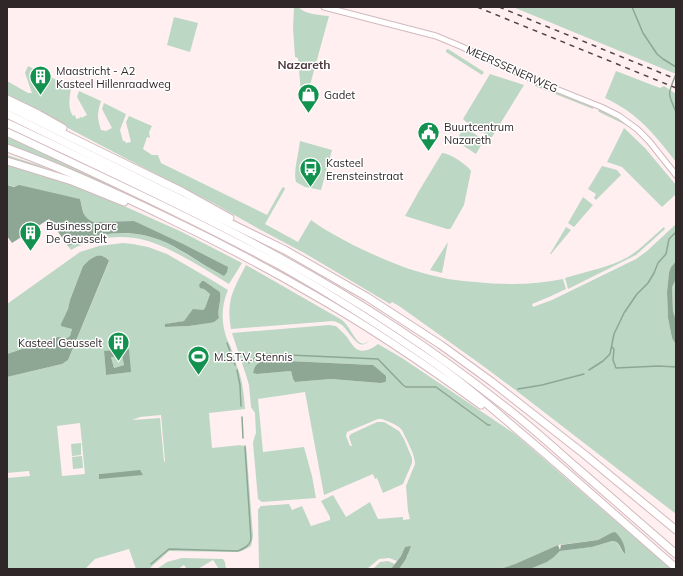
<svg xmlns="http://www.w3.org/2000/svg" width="683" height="576" viewBox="0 0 683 576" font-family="Mulish,sans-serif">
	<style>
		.green { fill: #bcd7c3; fill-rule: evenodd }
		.water { fill: #8da794; fill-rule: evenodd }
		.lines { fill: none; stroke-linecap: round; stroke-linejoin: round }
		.stream { stroke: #8da794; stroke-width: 1.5 }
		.minor-casing { stroke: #d2b9bd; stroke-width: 7 }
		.highway-casing { stroke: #d2b9bd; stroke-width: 9 }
		.minor { stroke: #fff; stroke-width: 5 }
		.highway { stroke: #fff; stroke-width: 7 }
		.rail { stroke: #504648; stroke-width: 1.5; stroke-dasharray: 5 5; stroke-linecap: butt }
		.labels { text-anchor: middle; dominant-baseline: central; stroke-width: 3; stroke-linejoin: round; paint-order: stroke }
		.street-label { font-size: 11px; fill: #302729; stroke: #fff }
		.poi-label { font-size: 11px; fill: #302729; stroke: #fff; text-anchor: start }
		.neighbourhood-label { font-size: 12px; font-weight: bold; fill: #4d393d; stroke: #fff }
	</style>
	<rect width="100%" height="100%" fill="#ffeff1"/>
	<!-- green -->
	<g class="green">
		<path d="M294,7C300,7 301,10 306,12C314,15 321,15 329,16L307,96L301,93L298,58L295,57L293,28Z"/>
		<polygon points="513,7 676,7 676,74 588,38"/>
		<polygon points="174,17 198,23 190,52 167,45"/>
		<polygon points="448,49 484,72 482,75 446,52 446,50"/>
		<path d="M28,66L71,87C70,97 67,107 73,116L75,115L76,119L80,118V116L81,118L87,115L77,97L79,91L101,101C97,114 97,117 101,130L106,131L112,128L102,109L104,103L126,114L120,130L123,141H125L126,143L131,142L126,122L129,116L152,126L149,132L150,138L147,137L143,149L152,155H158L161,163L267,215L282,188L284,187L285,189L265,224L298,242L311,220C324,230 339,237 353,245C380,258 409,271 439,277C451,280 463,281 475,282C505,285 534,285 563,279L566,289L549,297L532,304L533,307L552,300L636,259L647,251L676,224V242L675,245L676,248V261L671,267L669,272L667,292L668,318L672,338L676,345V514L518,392L479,363L399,306L392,302L390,304L306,254L259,229L213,203L167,180L7,96V81L28,93H32L25,73Z"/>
		<path d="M616,71L660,88L664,86L676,94V162C654,134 639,114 605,98Z"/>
		<polygon points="490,74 524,85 492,137 490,137 465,121 463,119"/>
		<polygon points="536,83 594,107 593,109 535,86"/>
		<polygon points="600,109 622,121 630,127 599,112 598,111"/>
		<polygon points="464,127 484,140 476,154 456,141"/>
		<polygon points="624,128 645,148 676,185 676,196 675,195 662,207 622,167 607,162"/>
		<polygon points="7,135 85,172 126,194 83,175 7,145"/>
		<path d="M300,141L332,150L321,190L305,187L296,182C293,172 299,152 300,141Z"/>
		<path d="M442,153C450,153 467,165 471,171L464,205L451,228L450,229H447L405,216L419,191Z"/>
		<polygon points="7,155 38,165 75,180 7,159"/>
		<path d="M7,164L71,184L106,198L182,232L242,263L229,284C204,269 176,250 148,241C123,233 93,237 71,250L68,246C96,232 129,228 160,240C169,243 178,249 186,254C199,262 211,269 223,276L134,221L94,222L86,219L84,215L80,199L7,185Z"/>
		<polygon points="602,166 617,170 621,175 596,200 594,198 596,194 588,189"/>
		<polygon points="583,197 593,205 574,227 568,223"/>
		<polygon points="566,227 571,230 551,254 550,254"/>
		<path d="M664,227L665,229L636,255L568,289L565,278C585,272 610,267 628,257C641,249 652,237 664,227Z"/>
		<polygon points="448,242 442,273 430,270"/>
		<path d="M123,243L133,244L148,247L167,254L210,279L228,290C221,306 221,323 227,339C228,342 230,345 231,348C234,356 236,364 239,372C243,384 244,396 245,409L209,413L212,448L241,445V446L246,445L253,536L251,546L242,551L236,552L169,551L149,569H136L129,549L95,559L85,569H7V478L30,476L29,471L7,473V377L62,364L68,360L109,262L105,257L103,256H96L89,260L83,266L70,300L68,309L61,325L72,329L70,336L67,338L58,337L7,354V304L80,252L99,246ZM204,281L220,292C222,300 217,308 219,318L210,323L189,326L165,327L166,324L184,321L203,310L205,308L210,294L204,289ZM129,349L130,372L106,375L104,351L111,357L114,368L124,365L122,356H119L118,350ZM161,415L165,461L164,462L160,418L132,420L140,417ZM80,423L85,474L62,476L57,426Z"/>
		<path d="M246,265L342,320C345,323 348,326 350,330C355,337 361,351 370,339C360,355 350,332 342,325C339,323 337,322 333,321L231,329C226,300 233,290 246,265Z"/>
		<polygon points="676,279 676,320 673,313 672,287"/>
		<path d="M329,325L336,326L338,328C342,332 346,335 349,340C353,346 357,353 367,350C371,349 375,346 378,344L402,358L515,434L671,569H530L547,562L554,557L560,551L592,547L612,541C618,540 620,548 623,553L625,554V550L611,533L598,540L558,545L515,564L500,569H399L406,559L408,555L405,547L401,556L397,561L389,558L379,559L367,569H259L258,510L259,508L261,506L289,504L292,510L302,506L311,526L330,520V517L321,501L333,495L346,517L370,502L378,519L403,517V520L410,519L408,511L406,486L415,464C415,454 406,439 402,430L399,427L394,424L382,419H378L347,432L346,436L350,446H352L349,437L351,434L377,422H384L399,431L404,439L412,458V463L403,484L383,493L377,478L375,479L373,474L324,495L305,392L258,399L263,452L304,447L312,476L316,498L262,502L258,499L253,443L255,435L256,434L255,413L251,407L249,385L246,375L232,333ZM267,360L373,365L380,383L331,379L295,382L293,379L291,371L257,374L253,373C255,363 258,363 267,360Z"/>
		<polygon points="81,443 81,455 72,456 71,444"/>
		<polygon points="82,456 83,468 73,469 72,457"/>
		<polygon points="182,558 223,559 225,562 226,569 219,569 213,560 198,569 187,569 184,565 178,569 174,568 157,569 167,562"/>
		<polygon points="388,561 395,564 391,569 373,569 380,562"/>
	</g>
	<!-- water -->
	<g class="water">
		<path d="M7,185L14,187L19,185L80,199C83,210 82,218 94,222L134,221L183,244L228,267L227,272L224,276C211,269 199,262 187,254C178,249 169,243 160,240C130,228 96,232 68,246L49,219L12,243L7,236Z"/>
		<path d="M96,256C102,255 105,256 109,261L68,360L62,364L7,377V354L58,337L67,338L70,336L72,329L61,326V324L68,309L70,300L83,266L89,260Z"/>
		<polygon points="676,261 676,279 672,287 673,312 676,320 676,345 672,338 668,318 667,292 669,272 671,267"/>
		<path d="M202,281H204L220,292C222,300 217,308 219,318L214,322L210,323L189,326L165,327V324L184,321L193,309L203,310L205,308L210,294L204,289L200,288L199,285Z"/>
		<path d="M129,349L131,372L106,375L104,351ZM122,356L124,365L114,368L111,357Z"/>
		<path d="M267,360L373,365L386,376V381L385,382L380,383L331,379L295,382L293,379L291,371L257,374L253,373C255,363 258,363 267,360Z"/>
		<polygon points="140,470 143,475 99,479 99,474 101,474"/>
		<path d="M615,532C621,537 626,546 625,554C620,550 620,540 612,541L592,547L560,551L554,557L547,562L530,569H500L515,564L558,545L560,550L561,545L598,540L611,533Z"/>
		<polygon points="411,546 406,559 399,569 391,569 401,556 405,547"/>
	</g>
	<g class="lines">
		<!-- stream -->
		<g class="stream">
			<polyline points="632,7 643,33 657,54 663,59 676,67"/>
			<path d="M676,74C668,94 667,92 676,112"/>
			<polyline points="227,343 235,365"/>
			<polyline points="612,347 614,349 613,360 616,368 659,366 676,367"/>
			<polyline points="249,363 256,357 267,354 378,359 403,385 406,387 436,387 488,425 490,425"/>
			<polyline points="237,370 240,385 241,406"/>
			<polyline points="589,370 603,361 610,354 614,334 624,313 637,294 648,283 654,273 658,263 666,254 669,239 676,232"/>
			<polyline points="518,389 542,385 584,374"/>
			<polyline points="242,417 243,438"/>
			<path d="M151,564L169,549L238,551C244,548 250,546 251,539L245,447"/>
		</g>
		<defs>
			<polyline id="minor" points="324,7 436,36 460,46 531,79 601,107 619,116 637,129 649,141 676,175"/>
			<g id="highway">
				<polyline points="7,99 38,114 63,128"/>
				<polyline points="7,106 183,192 219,212 230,218"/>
				<polyline points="7,114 285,250 367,297 441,345 492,382 584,454 676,530"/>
				<path d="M7,123C140,186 275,247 398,329C433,352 466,376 499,402C526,422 551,445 576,467C609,496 643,525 676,554"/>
				<path d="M7,132C98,175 190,217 279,265C333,295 385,329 436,364C466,385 493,409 521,433C573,477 624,523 676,568"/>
				<path d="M7,148C65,169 121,195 176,222C222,244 267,268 312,294C370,327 426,365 481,405"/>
				<polyline points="7,161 72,181 124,202"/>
			</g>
		</defs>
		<!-- minor casing -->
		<use href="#minor" class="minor-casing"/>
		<!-- highway casing -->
		<use href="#highway" class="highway-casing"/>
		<!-- minor -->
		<use href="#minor" class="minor"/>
		<!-- highway -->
		<use href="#highway" class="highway"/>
		<!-- rail -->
		<g class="rail">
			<polyline points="477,7 676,88"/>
			<polyline points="499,7 676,79"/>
		</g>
	</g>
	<!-- icons -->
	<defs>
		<symbol id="building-pin" viewBox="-11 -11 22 30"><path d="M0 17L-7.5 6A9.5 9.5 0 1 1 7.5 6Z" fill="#13924f" stroke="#fff"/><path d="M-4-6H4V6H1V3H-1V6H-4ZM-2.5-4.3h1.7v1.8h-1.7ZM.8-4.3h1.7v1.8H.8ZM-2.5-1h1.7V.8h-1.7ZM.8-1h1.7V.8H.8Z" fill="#fff"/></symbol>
		<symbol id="shop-pin" viewBox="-11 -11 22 30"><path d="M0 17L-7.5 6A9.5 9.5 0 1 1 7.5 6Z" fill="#13924f" stroke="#fff"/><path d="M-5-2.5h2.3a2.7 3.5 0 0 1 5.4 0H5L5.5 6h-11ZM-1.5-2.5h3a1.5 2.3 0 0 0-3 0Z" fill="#fff"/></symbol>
		<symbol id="civic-pin" viewBox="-11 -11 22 30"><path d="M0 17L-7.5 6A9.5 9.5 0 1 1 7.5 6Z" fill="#13924f" stroke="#fff"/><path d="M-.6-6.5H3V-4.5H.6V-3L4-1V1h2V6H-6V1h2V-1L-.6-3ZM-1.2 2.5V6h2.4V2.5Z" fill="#fff"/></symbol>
		<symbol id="bus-pin" viewBox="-11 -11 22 30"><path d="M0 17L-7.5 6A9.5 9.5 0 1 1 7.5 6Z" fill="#13924f" stroke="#fff"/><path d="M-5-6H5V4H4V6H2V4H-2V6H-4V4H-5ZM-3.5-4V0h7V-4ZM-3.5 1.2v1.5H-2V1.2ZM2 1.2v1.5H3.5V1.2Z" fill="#fff"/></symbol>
		<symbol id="stadium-pin" viewBox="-11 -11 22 30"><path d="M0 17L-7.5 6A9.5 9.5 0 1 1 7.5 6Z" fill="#13924f" stroke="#fff"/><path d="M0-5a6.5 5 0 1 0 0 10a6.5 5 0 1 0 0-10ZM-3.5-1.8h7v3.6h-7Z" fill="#fff"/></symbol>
	</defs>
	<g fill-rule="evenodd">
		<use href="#building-pin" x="28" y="64" width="25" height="34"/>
		<use href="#shop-pin" x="296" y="82" width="25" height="34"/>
		<use href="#civic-pin" x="416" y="120" width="25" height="34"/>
		<use href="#bus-pin" x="298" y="156" width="25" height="34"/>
		<use href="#building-pin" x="18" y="220" width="25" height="34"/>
		<use href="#building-pin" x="106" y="330" width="25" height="34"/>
		<use href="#stadium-pin" x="186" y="344" width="25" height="34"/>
	</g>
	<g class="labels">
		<!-- street labels -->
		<g class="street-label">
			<text transform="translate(512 69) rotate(24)">MEERSSENERWEG</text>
		</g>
		<!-- poi labels -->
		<g class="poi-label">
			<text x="56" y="71">Maastricht - A2<tspan x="56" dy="13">Kasteel Hillenraadweg</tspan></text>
			<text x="324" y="95">Gadet</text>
			<text x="444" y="127">Buurtcentrum<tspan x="444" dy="13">Nazareth</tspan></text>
			<text x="326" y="163">Kasteel<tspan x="326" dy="13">Erensteinstraat</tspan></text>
			<text x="46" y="226">Business parc<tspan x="46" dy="13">De Geusselt</tspan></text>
			<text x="102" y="343" text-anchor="end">Kasteel Geusselt</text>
			<text x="214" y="357">M.S.T.V. Stennis</text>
		</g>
		<!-- neighbourhood labels -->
		<g class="neighbourhood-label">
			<text x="304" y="64">Nazareth</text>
		</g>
	</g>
	<!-- border -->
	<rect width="683" height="576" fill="none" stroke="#302729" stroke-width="16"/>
</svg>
